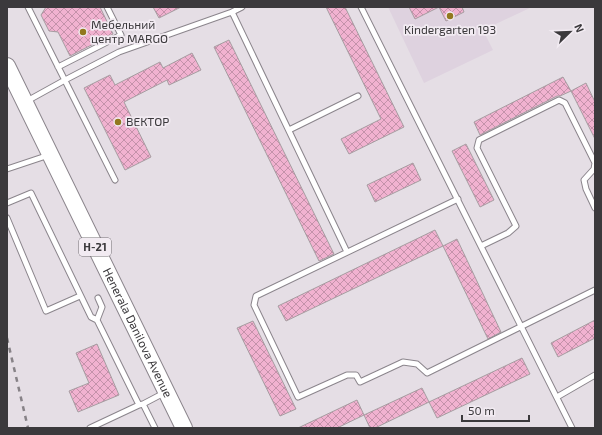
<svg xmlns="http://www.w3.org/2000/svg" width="602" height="435" viewBox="0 0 602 435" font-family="'Exo 2',sans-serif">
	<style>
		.built { fill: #ded2df }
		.building { fill: url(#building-cross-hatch); stroke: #a69da1 }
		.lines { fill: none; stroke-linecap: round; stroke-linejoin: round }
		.lane-casing { stroke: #8b858c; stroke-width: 7 }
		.primary-casing { stroke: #8b858c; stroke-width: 18 }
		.lane { stroke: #fff; stroke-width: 5 }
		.primary { stroke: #fff; stroke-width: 16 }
		.rail { stroke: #878287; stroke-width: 2.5; stroke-dasharray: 5 5; stroke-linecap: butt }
		.poi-dot { fill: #92781e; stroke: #f2ebf2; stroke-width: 1.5 }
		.labels { text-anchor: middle; stroke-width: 3.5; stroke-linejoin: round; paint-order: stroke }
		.shield { fill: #f2ebf2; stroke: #726e73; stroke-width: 1 }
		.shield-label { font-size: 11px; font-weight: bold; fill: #3b393c }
		.poi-label { font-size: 12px; fill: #3b393c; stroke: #f2ebf2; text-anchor: start }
		.street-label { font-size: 12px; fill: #3b393c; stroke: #f2ebf2 }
	</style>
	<defs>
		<pattern id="building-cross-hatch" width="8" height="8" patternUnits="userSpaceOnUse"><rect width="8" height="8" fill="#f1b2d0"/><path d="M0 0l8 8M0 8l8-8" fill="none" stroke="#c492aa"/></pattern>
	</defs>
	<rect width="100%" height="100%" fill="#e5dee5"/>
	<!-- built -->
	<path class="built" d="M388,7h144l-49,23 10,20 -69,33z"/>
	<!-- building -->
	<path class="building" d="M46,7h54l13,27 -43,22 -12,-24 -9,-1 -8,-16z
		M153,7h28l-22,11z
		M326,7h19l59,120 -55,27 -8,-15 40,-20z
		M409,7h30l-24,12z
		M439,7h23l2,5 -18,9z
		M229,40l105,214 -15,7 -105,-214z
		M192,53l9,17 -32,15 -2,-5 -43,22 27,55 -26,13 -41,-82 26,-13 5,10 45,-23 3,6z
		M563,77l8,14 -11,5h-3l-77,39 -6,-13z
		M586,83l9,19v37l-24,-48z
		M466,144l28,56 -14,7 -28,-56z
		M413,163l8,17 -46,22 -8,-17z
		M435,230l8,16 -157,75 -8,-15z
		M457,239l44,93 -13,7 -45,-93z
		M595,320v18l-37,19 -7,-14z
		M253,321l43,88 -16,7 -43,-88z
		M97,344l22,51 -41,17 -9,-21 20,-8 -13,-30z
		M522,358l8,16 -93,44 -8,-16z
		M422,388l7,14 -54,26h-5l-6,-13z
		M357,400l7,15 -27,13h-39z"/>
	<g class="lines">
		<!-- lane casing -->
		<g class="lane-casing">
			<path id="lane" d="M28,7l87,173
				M361,7l211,421
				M232,12l115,240
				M58,67l63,-32 -14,-28
				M27,101l38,-21 54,-28 113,-40 10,-5
				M289,130l69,-34
				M7,169l42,-14
				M458,199l-202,97 -2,9 44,92 49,-22h9l4,7 43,-20 14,2 10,9 168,-83
				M7,203l24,-10 60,124 6,3 42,85 4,-1
				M7,218l39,93 34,-15
				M481,246l27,-13 8,-7 -39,-78 2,-8 80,-40 6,3 30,60 -1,6 -10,11 2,9 9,19
				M97,320l5,-13 -4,-9
				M557,397l38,-22
				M90,428l49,-23
				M155,428l-12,-24 21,-11"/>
		</g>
		<!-- primary casing -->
		<g class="primary-casing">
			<g id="primary">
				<path id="s1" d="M7,66l177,362"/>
			</g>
		</g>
		<!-- lane -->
		<use href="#lane" class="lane"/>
		<!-- primary -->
		<use href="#primary" class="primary"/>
		<!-- rail -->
		<path class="rail" d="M7,338l21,90"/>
	</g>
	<!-- markers -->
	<g class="poi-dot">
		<circle cx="450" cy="16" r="4"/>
		<circle cx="83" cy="32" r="4"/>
		<circle cx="118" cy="122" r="4"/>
	</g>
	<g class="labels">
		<!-- shield labels -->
		<rect class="shield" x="79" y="238" width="32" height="18" rx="3"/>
		<g class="shield-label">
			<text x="95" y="251">Н-21</text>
		</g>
		<!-- poi labels -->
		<g class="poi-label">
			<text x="91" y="29">Мебельний<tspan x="91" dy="14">центр MARGO</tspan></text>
			<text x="450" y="34" text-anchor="middle">Kindergarten 193</text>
			<text x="126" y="126">ВЕКТОР</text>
		</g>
		<!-- street labels -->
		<g class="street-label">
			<text dy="4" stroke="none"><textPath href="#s1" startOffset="297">Henerala Danilova Avenue</textPath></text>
		</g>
	</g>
	<!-- border -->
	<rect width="602" height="435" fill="none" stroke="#3b393c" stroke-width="16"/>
	<!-- north arrow -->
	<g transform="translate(570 32) rotate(67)" stroke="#f2ebf2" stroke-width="3" paint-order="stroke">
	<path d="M0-3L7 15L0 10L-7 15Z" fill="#3b393c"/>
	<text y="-6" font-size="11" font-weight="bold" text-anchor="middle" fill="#3b393c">N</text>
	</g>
	<!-- scale -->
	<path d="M462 415v6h67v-6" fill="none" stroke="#3b393c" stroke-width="2"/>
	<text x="468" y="415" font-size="12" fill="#3b393c" stroke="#f2ebf2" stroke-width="3" paint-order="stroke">50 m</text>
</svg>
